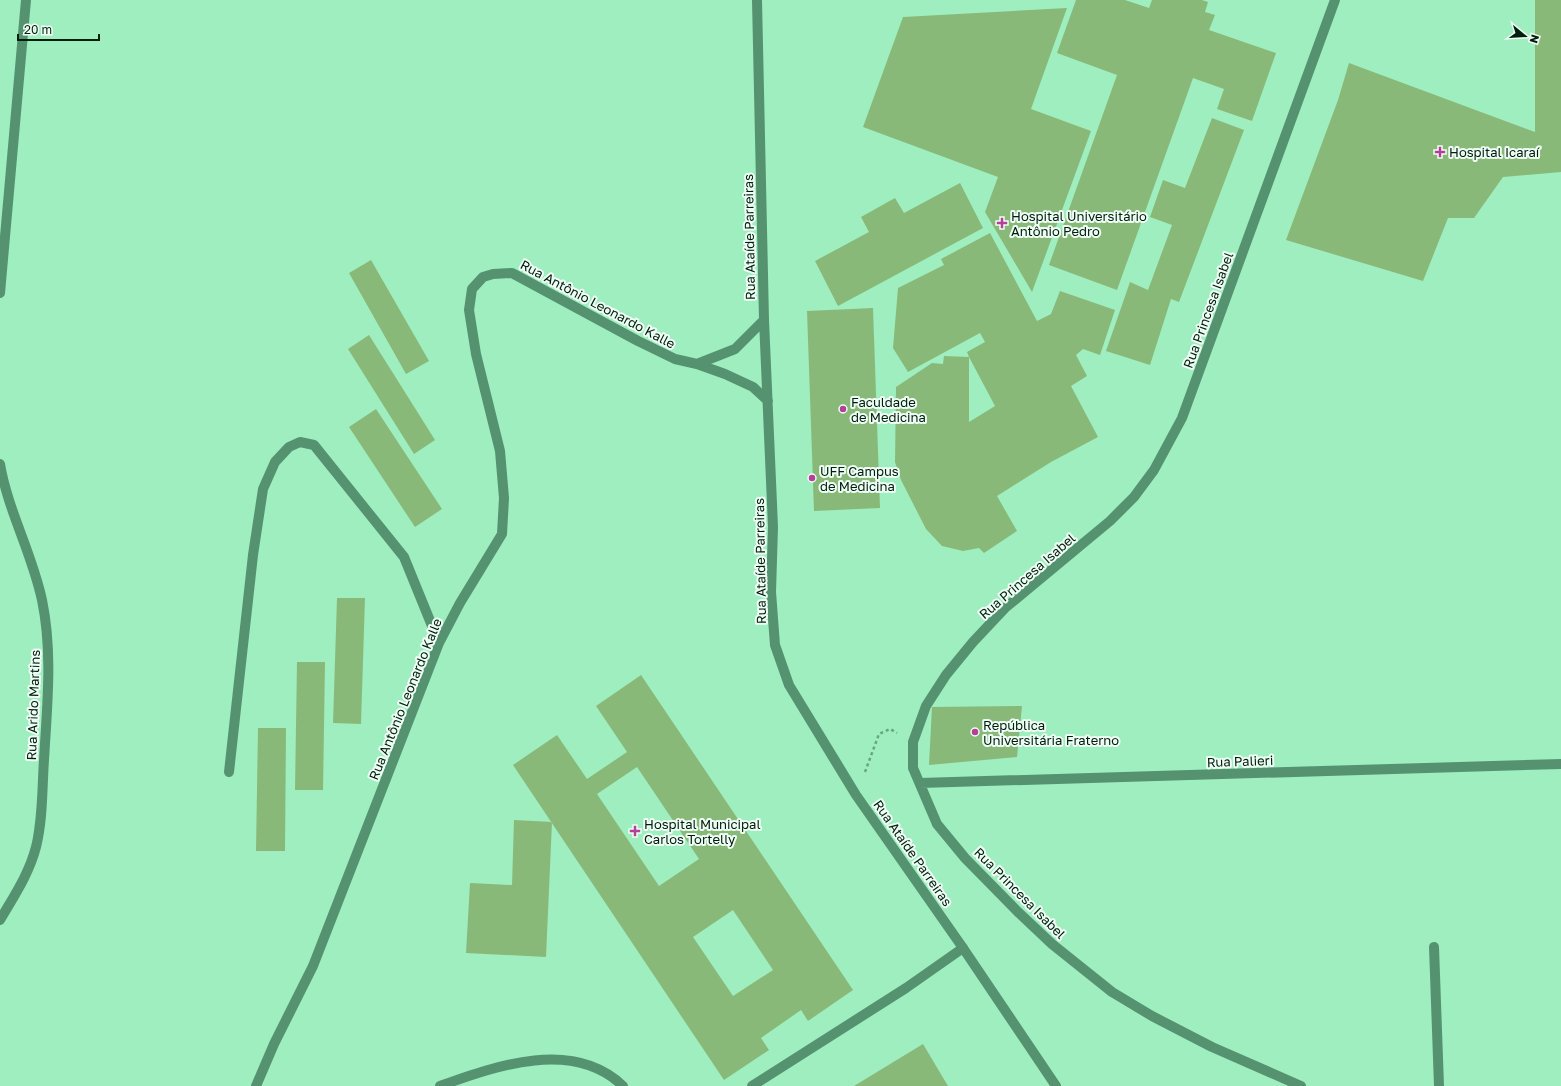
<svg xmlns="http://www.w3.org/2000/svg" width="1561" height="1086" viewBox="0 0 1561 1086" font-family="'Golos Text',sans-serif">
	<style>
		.building { fill: #89b979; fill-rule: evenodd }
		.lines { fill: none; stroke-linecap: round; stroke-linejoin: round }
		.path { stroke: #68a682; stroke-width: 2.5; stroke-dasharray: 3 3; stroke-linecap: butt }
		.service { stroke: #559270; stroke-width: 10 }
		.minor { stroke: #559270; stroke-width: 10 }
		.poi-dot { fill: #b44099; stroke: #effef4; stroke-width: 1.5 }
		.labels { text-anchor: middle; stroke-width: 4; stroke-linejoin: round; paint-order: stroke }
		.poi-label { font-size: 13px; fill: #001d0d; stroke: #effef4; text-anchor: start }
		.street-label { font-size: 13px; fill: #001d0d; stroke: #effef4 }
	</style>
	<rect width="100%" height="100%" fill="#9eeebf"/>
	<!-- building -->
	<path class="building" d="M1076,0h49l24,8 3,-8h50l6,2 -3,10 10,3 -6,15 67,23 -24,68 -35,-12 7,-20 -31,-11 -76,212 -68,-25 68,-190 -60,-22z
		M1535,0h26v172l-58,5 -29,41h-26l-25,63 -137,-41 52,-140 11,-37 186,69z
		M1067,8l-36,101 60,22 -59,161 -47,-80 13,-35 -135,-50 40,-110z
		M1212,118l32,12 -65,172 -8,-3 -21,66 -44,-14 24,-69 18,8 24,-65 -22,-8 13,-37 22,8z
		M960,183l23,45 -145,78 -23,-45 54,-29 -8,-15 34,-19 9,15z
		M990,233l47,88 14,-7 9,-23 55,19 -15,45 -17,-6 -7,6 11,21 -16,10 27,51 -47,25 -54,34 20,35 -33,22 -5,-5 -16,3 -21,-5 -16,-17 -25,-49 -6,-18 1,-75 36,-24 11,1 1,-8 25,1 -2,-5 18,-10 -5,-9 -72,39 -15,-24 5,-60 46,-23 -3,-6zM969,357l26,49 -26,16z
		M371,260l58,101 -23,13 -57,-101z
		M873,308l7,200 -66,3 -7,-200z
		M369,335l66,105 -21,14 -66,-105z
		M376,409l66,100 -27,18 -66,-100z
		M337,598h28l-4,126 -28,-1z
		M297,662h28l-2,128h-28z
		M641,675l212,315 -45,31 -7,-11 -40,28 8,12 -45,30 -211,-315 44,-30 30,44 40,-27 -31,-46zM637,767l62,92 -40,27 -62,-92zM733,910l40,60 -40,26 -40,-59z
		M1022,706l-5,51 -88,8 3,-58z
		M258,728h28l-1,123h-29z
		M514,820l38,2 -6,135 -80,-4 4,-70 42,2z
		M923,1044l25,42h-94z"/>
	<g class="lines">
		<!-- path -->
		<path class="path" d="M865,772l14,-38 11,-5 7,4"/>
		<!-- service -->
		<path class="service" d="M752,1086l154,-98 57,-40"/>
		<!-- minor -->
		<path class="minor" d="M757,0l7,320 9,207 -2,65 4,53 14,40 67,110 107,153 93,138
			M0,293l26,-293
			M697,364l38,-15 29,-29
			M0,464c8,47 32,89 42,136 11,53 5,106 2,160 -2,28 -1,59 -8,87 -7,27 -22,49 -36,73
			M229,772l24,-217 10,-66 12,-27 14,-15 11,-5 14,3 90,112 35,86
			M920,783l641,-19
			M1434,947l5,139
			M256,1086l18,-42 39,-78 126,-323 21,-40 42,-69 2,-36 -4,-47 -24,-97 -7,-44 3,-21 11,-12 10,-3 19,-1 126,68 37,18 22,5 28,10 28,13 15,14
			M440,1086c56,-20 133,-48 183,0
			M1301,1086l-89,-39 -60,-31 -40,-24 -60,-48 -34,-32 -53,-54 -28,-34 -24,-56v-26l13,-36 20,-31 27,-33 32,-34 105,-87 24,-24 20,-27 28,-52 153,-418"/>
	</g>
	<!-- markers -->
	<g class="poi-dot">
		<path d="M1438 146h4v4h4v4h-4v4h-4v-4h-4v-4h4z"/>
		<path d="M1000 217h4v4h4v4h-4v4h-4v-4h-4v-4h4z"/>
		<circle cx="843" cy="409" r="4"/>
		<circle cx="812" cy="478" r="4"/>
		<circle cx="975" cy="732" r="4"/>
		<path d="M633 825h4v4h4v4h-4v4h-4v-4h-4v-4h4z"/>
	</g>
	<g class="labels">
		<!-- poi labels -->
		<g class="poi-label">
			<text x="1449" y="157">Hospital Icaraí</text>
			<text x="1011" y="221">Hospital Universitário<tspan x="1011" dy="15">Antônio Pedro</tspan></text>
			<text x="851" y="407">Faculdade<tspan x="851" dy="15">de Medicina</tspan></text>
			<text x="820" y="476">UFF Campus<tspan x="820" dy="15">de Medicina</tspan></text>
			<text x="983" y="730">República<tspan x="983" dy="15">Universitária Fraterno</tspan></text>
			<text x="644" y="829">Hospital Municipal<tspan x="644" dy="15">Carlos Tortelly</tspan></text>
		</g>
		<!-- street labels -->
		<g class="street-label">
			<text transform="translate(749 237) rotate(-91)" y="5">Rua Ataíde Parreiras</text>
			<text transform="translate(598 304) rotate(28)" y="5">Rua Antônio Leonardo Kalle</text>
			<text transform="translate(1208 310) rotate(-70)" y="5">Rua Princesa Isabel</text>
			<text transform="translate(760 561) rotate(-91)" y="5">Rua Ataíde Parreiras</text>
			<text transform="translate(1027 576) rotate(-41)" y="5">Rua Princesa Isabel</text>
			<text transform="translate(405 699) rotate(-68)" y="5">Rua Antônio Leonardo Kalle</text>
			<text transform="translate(33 705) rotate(-88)" y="5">Rua Arido Martins</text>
			<text transform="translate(1240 761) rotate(-2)" y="5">Rua Palieri</text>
			<text transform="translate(913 853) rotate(55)" y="5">Rua Ataíde Parreiras</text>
			<text transform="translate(1020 893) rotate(45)" y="5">Rua Princesa Isabel</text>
		</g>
	</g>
	<!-- north arrow -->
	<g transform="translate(1525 36) rotate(108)" stroke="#effef4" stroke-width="3" paint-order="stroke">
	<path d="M0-3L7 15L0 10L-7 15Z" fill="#001d0d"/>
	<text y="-6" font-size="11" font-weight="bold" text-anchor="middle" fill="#001d0d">N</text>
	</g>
	<!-- scale -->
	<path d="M18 34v6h81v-6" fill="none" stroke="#001d0d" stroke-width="2"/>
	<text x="24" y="34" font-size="12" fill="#001d0d" stroke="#effef4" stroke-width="3" paint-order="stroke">20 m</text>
</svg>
